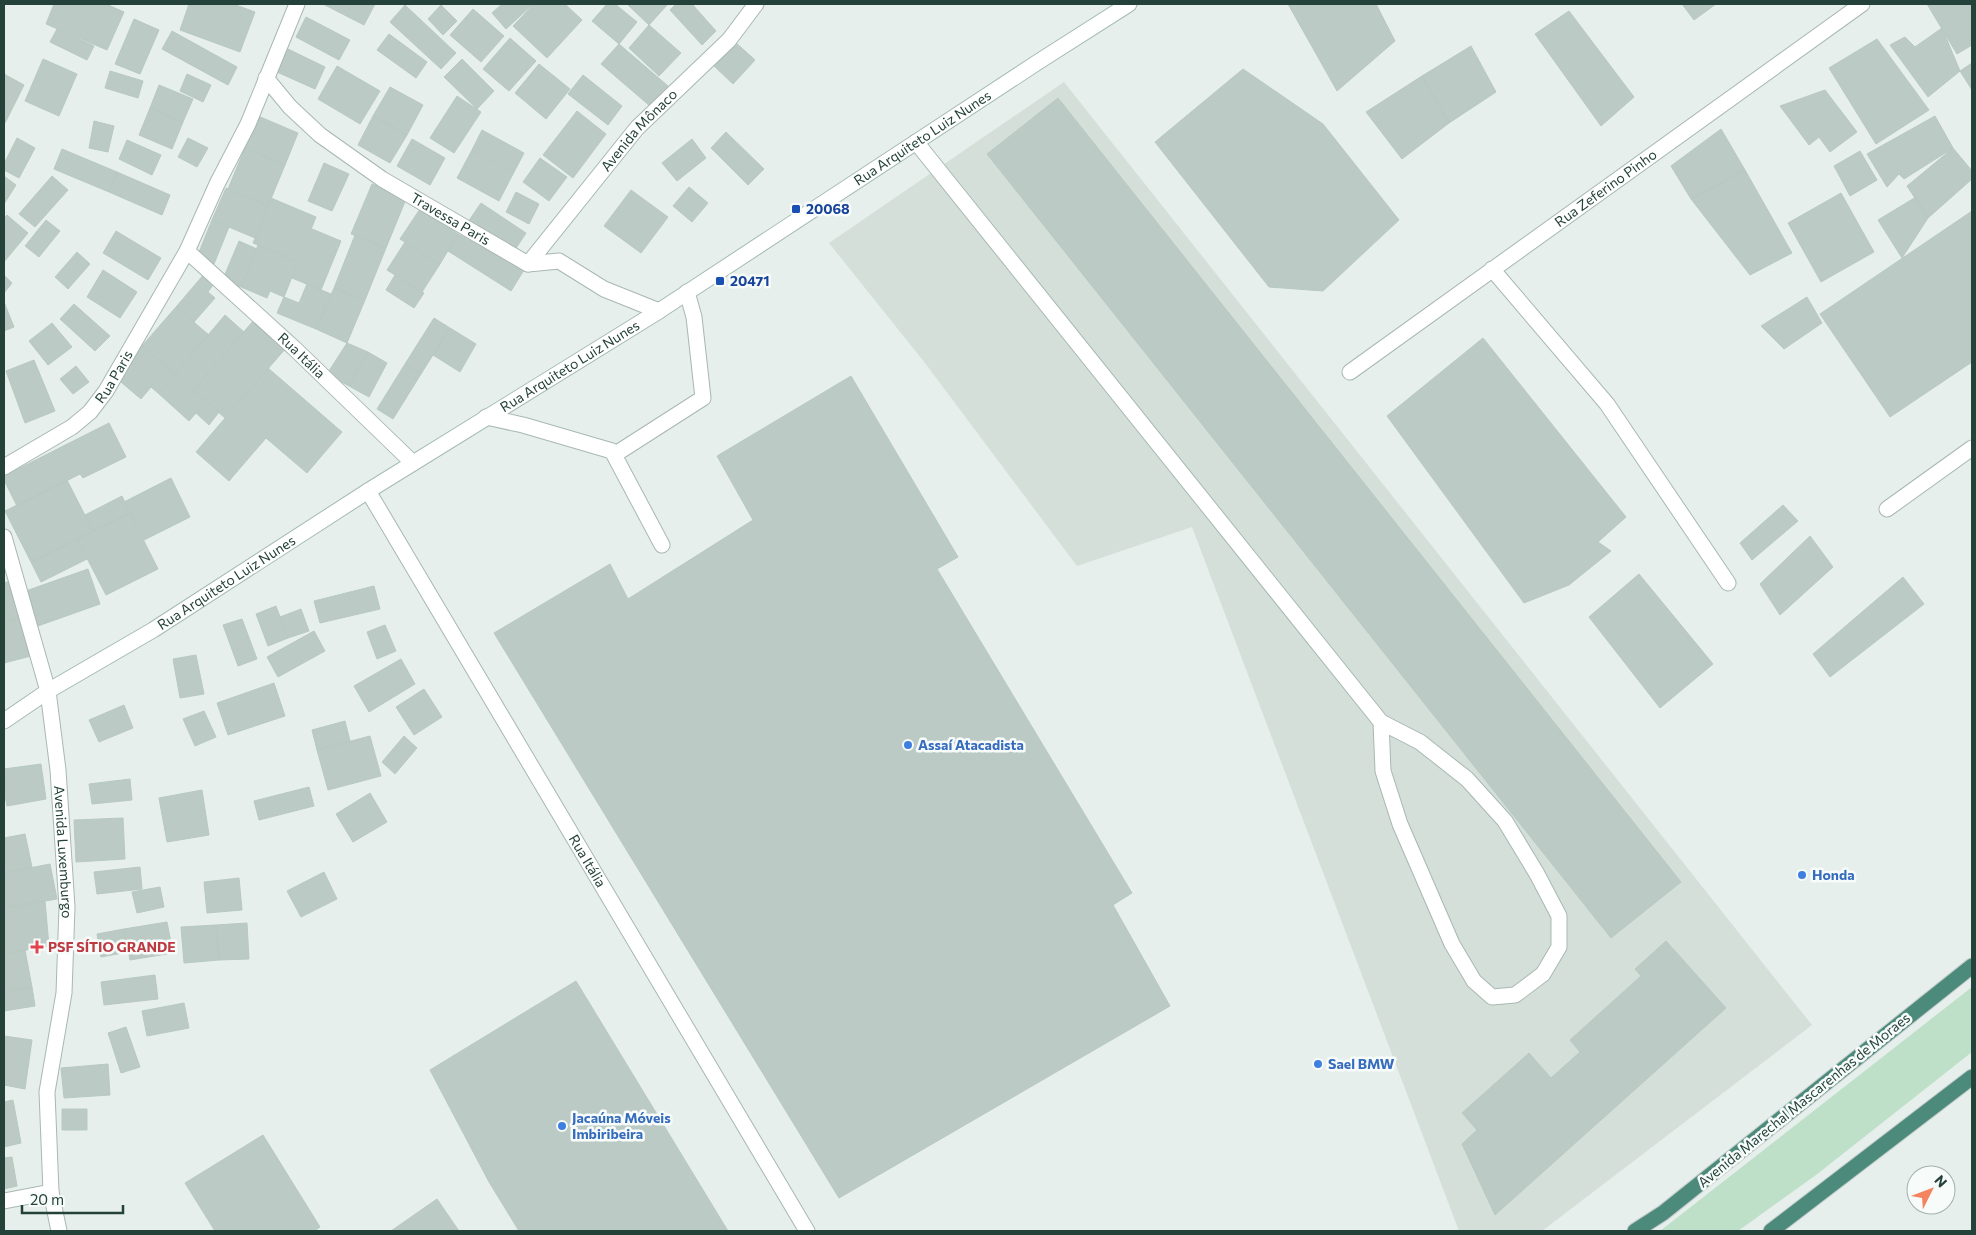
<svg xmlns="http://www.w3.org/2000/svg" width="1976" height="1235" viewBox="0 0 1976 1235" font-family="Commissioner,sans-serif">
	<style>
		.built { fill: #d4dfda }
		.green { fill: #bfe0c8 }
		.building { fill: #bbcac4; stroke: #b8c9c2 }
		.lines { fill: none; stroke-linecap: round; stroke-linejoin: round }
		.service-casing { stroke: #a8b8b2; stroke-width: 17 }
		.minor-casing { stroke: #a8b8b2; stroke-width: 17 }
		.secondary-casing { stroke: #a4bbb3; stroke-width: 17 }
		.trunk-casing { stroke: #c2cac8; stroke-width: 17 }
		.service { stroke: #fff; stroke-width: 15 }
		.minor { stroke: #fff; stroke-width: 15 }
		.secondary { stroke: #fff; stroke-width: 15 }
		.trunk { stroke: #4c8a7c; stroke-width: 15 }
		.transit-dot { fill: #1a4fb4; stroke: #f7fbf9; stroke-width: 2 }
		.shop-dot { fill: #3f7fe0; stroke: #f7fbf9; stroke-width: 2 }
		.health-dot { fill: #e0444e; stroke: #f7fbf9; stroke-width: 2 }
		.labels { text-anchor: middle; stroke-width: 5; stroke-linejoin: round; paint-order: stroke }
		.street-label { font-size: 14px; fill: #24423a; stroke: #f7fbf9 }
		.transit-label { font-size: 14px; font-weight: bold; fill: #164399; stroke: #f7fbf9; text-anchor: start }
		.shop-label { font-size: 14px; font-weight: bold; fill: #366cbe; stroke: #f7fbf9; text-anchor: start }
		.health-label { font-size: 14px; font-weight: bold; fill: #be3a42; stroke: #f7fbf9; text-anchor: start }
	</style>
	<rect width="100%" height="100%" fill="#e6efeb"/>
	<!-- built -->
	<path class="built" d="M1064,82l748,943 -270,206h-83l-267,-704 -115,39 -152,-203 -96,-120z"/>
	<!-- green -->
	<path class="green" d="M1972,987v65l-156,123 -78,56h-78z"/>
	<!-- building -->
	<path class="building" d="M54,4h52l18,8 -17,38 -61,-26z
		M189,4h44l22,8 -15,40 -60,-22z
		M323,4h52l-11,21z
		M502,4h31l-27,25 -14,-16z
		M534,4h31l17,16 -35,38 -34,-32z
		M607,4h8l22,18 -18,22 -27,-23z
		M627,4h41l-19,21z
		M676,4h16l24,27 -14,14 -32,-35z
		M1288,4h88l19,37 -58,50z
		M1682,4h34l-22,16z
		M1927,4h45v41l-15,9z
		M405,5l51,48 -15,16 -51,-47z
		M441,5l16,16 -14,14 -15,-16z
		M473,9l31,27 -23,26 -31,-27z
		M1569,11l65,86 -33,29 -66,-92z
		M306,17l44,23 -11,20 -43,-23z
		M134,19l25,11 -19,44 -25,-10z
		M649,25l32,28 -22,23 -30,-28z
		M1942,28l18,43 -32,26 -38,-52 15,-8 10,10z
		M57,29l37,17 -7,14 -37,-18z
		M172,31l65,36 -9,18 -66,-36z
		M389,34l38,28 -11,16 -39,-28z
		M510,38l26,23 -27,30 -26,-22z
		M1877,39l52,71 -53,34 -47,-76z
		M735,42l20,18 -22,24 -20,-19z
		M619,44l49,42 -18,20 -49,-42z
		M1471,46l25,46 -47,31 -27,-47z
		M288,49l37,18 -10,22 -38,-17z
		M43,59l34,15 -18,42 -34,-15z
		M462,59l32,32 -17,18 -33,-32z
		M1972,63v27l-12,-19z
		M539,64l31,25 -24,30 -31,-26z
		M337,66l43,25 -20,33 -42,-25z
		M1243,69l80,55 76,96 -76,71 -54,-4 -114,-145z
		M110,71l33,10 -5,17 -33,-10z
		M4,74l20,11 -19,38 -1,-1z
		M187,74l24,11 -8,17 -23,-11z
		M583,75l39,31 -14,19 -40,-31z
		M1422,76l27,47 -47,36 -36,-47z
		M159,85l34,14 -10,23 -33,-14z
		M390,87l33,18 -16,30 -34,-19z
		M1825,90l32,42 -27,20 -11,-15 -10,8 -29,-39z
		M457,96l24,16 -27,41 -24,-15z
		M1058,98l623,784 -70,56 -624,-784z
		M150,108l33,14 -11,27 -33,-14z
		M577,111l29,23 -33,44 -30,-23z
		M258,116l40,17 -13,32 -40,-17z
		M373,116l34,19 -17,28 -32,-18z
		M1935,116l18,32 -49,31 -5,-5 -12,13 -20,-33z
		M94,121l20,5 -6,26 -19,-4z
		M1721,129l24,41 -54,29 -20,-33z
		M482,130l42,23 -10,19 -42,-22z
		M726,132l38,37 -16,16 -37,-37z
		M17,138l18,10 -16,30 -15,-8v-6z
		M188,138l20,10 -11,19 -19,-10z
		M412,139l33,19 -15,27 -33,-19z
		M692,139l14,19 -29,23 -15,-18z
		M127,140l34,15 -9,20 -33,-16z
		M245,148l40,17 -17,41 -40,-17z
		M1953,148l19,23v8l-44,39 -21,-32z
		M62,149l55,23 -8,20 -55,-23z
		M472,150l42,22 -15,29 -42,-23z
		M1860,151l17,29 -27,16 -16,-30z
		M540,158l27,19 -18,24 -26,-19z
		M324,163l25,11 -17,37 -24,-10z
		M1745,170l47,83 -42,22 -59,-76z
		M117,172l53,23 -8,20 -53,-23z
		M4,176l12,9 -12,19z
		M52,176l16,14 -33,37 -16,-13z
		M372,184l34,15 -20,49 -35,-14z
		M689,187l19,16 -16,19 -19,-16z
		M226,188l42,18 -13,32 -43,-18z
		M631,190l37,27 -27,36 -37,-27z
		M516,192l23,12 -10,20 -23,-12z
		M1841,193l33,59 -53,30 -33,-59z
		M1916,197l12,21 -26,40 -24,-38z
		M271,198l45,19 -18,45 -45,-19z
		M481,203l45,30 -13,20 -45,-31z
		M420,209l38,25 -18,30 -40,-25z
		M1972,211v151l-82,55 -70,-103z
		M7,215l21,18 -24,29v-43z
		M46,220l14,11 -21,26 -14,-11z
		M212,220l17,7 -15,37 -17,-7z
		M312,229l29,12 -20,49 -29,-12z
		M116,231l45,27 -13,22 -45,-27z
		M458,234l66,36 -13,21 -63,-40z
		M355,235l31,13 -21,52 -31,-12z
		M239,241l18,8 -16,38 -18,-8z
		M405,242l35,22 -18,28 -35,-22z
		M258,245l40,17 -14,35 -14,-6 -3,7 -26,-11z
		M77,252l13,12 -22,25 -13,-12z
		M103,270l34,22 -17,26 -33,-21z
		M205,273l10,9 -7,10 7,6 -21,24 -18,-15z
		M4,275l8,8 -8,10z
		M395,275l29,18 -10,15 -28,-18z
		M307,284l24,10 -15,35 -39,-16 7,-16 15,6z
		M334,288l31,12 -18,43 -31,-14z
		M1807,297l15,26 -38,26 -23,-23z
		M4,302l10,25 -10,4z
		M74,304l36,32 -15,15 -35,-32z
		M176,307l33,28 -34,39 -33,-28z
		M225,315l19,17 -51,58 -18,-16z
		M434,318l16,10 -29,46 -16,-10z
		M254,320l33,27 -62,71 -32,-28z
		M52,323l20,24 -24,18 -19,-24z
		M450,328l26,16 -16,28 -27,-17z
		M1483,338l143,179 -28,25 13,9 -42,34 -45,18 -137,-187z
		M347,343l21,9 -19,34 -22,-12z
		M142,346l33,28 -17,19 -7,-6 -10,12 -26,-22z
		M368,352l19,11 -18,34 -20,-11z
		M34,360l21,51 -30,12 -19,-52z
		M405,364l16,10 -28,45 -16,-10z
		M76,366l13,16 -16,12 -13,-15z
		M268,368l74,64 -35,41 -41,-35 -37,43 -33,-29z
		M175,374l44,38 -10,13 -13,-12 -7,8 -31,-28z
		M851,376l107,181 -21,12 195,324 -19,12 57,101 -331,192 -345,-565 116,-69 18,35 125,-79 -36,-64z
		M109,423l17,34 -43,21 -3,-4 -63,32 -13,-26v-4z
		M171,478l19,39 -46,23 -20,-38z
		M67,480l26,51 -62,31 -26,-51z
		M122,496l8,17 -37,18 -8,-16z
		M1783,505l15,16 -46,39 -12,-17z
		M130,513l28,56 -52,26 -29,-56z
		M1810,536l23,31 -53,48 -20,-31z
		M77,539l10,20 -46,23 -10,-20z
		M88,569l12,35 -65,23 -12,-35z
		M1639,574l74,90 -53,44 -71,-91z
		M1903,577l21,27 -94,73 -17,-23z
		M14,580l6,38 -16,4v-39z
		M374,586l6,23 -60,14 -6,-22z
		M276,606l12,32 -20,8 -12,-32z
		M301,609l8,22 -21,7 -8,-21z
		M20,618l11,38 -27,7v-41z
		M242,619l15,40 -19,7 -15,-41z
		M385,625l11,26 -19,8 -10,-27z
		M314,631l11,20 -47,26 -11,-20z
		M196,655l8,39 -24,4 -7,-39z
		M401,659l14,25 -46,28 -15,-26z
		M274,683l11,33 -57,19 -11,-32z
		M424,689l18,28 -28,18 -18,-28z
		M124,705l9,23 -34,14 -10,-22z
		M204,711l12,26 -21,9 -12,-27z
		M345,721l5,20 -33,9 -5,-20z
		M370,736l11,40 -53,14 -11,-40z
		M404,736l13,12 -22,26 -13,-12z
		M41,764l5,35 -39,7 -3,-16v-21z
		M130,779l2,21 -40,4 -3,-20z
		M309,787l5,19 -55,14 -5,-19z
		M202,790l7,45 -42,7 -8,-44z
		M370,793l17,29 -34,20 -17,-28z
		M123,818l2,41 -49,3 -2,-42z
		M25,834l7,33 -28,6v-35z
		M50,864l7,35 -53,9v-35z
		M140,867l2,22 -45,5 -3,-22z
		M324,872l13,27 -36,18 -14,-26z
		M239,878l3,32 -35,3 -3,-31z
		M160,887l4,20 -27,6 -5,-21z
		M45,901l4,45 -45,8v-46z
		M167,922l6,31 -43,7 -6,-31z
		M247,923l2,36 -30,1 -3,-35z
		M216,925l3,35 -35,3 -3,-36z
		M124,929l4,23 -27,5 -4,-23z
		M1666,941l60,67 -231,207 -33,-71 15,-14 -15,-17 67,-60 22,25 29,-26 -10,-12 71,-64 -6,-7z
		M25,950l7,37 -28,5v-38z
		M155,975l3,24 -54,6 -3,-23z
		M576,981l152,250h-209l-30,-49 -59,-112z
		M32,987l3,19 -31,5v-19z
		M184,1003l5,25 -42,8 -5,-25z
		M126,1027l14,40 -19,6 -13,-40z
		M4,1036l28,4 -7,49 -21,-4z
		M108,1064l2,31 -46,3 -3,-30z
		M13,1100l8,43 -17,4v-45z
		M62,1109h25v21h-25z
		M263,1135l57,92 -6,4h-99l-30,-48z
		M12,1157l5,29 -13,3v-31z
		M437,1199l22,32h-68z"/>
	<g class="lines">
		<!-- service casing -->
		<g class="service-casing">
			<path id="service" d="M916,142l465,580 39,20 47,37 38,42 32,53 22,42v31l-16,27 -28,21 -23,2 -18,-16 -22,-37 -52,-120 -17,-53 -2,-49
				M1492,269l115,135 121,179
				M486,417l37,8 89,26 50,94
				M614,455l89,-57 -9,-81 -7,-25"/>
		</g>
		<!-- minor casing -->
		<g class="minor-casing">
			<g id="minor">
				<path id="s1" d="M266,78l24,29 30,28 62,44 146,85 31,-3 45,28 55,22"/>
				<path id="s2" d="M187,251l107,97 119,115"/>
				<path id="s3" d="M528,264l109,-136 92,-88 27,-36"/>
				<path id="s4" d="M1350,372l512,-368"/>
				<path id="s5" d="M4,467l68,-40 18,-15 16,-21 81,-140 30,-67 31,-60 49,-120"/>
				<path id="s6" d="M368,491l439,740"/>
				<path d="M1887,509l85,-61"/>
				<path id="s7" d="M4,537l44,154 10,79 9,137 -3,86 -17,99 4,100 8,39"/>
				<path d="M4,1201l47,-9"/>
			</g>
		</g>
		<!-- secondary casing -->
		<g class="secondary-casing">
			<g id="secondary">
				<path id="s8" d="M4,721l44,-30 105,-61 215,-139 291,-180 379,-249 91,-58"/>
			</g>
		</g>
		<!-- trunk casing -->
		<g class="trunk-casing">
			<path id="trunk" d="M1635,1231l28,-18 309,-247
				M1771,1231l201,-154"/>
		</g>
		<!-- service -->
		<use href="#service" class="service"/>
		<!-- minor -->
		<use href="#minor" class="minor"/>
		<!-- secondary -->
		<use href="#secondary" class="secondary"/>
		<!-- trunk -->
		<use href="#trunk" class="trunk"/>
	</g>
	<!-- markers -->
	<g class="transit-dot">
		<rect x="791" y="204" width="10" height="10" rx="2.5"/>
		<rect x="715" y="276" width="10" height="10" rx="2.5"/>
	</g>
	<g class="shop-dot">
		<circle cx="908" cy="745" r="5"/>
		<circle cx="1802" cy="875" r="5"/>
		<circle cx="1318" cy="1064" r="5"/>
		<circle cx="562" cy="1126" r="5"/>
	</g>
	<path class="health-dot" d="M34.5 939.5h5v5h5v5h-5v5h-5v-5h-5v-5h5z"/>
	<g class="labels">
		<!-- street labels -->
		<g class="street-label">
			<text dy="5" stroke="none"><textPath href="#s3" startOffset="174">Avenida Mônaco</textPath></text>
			<text dy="5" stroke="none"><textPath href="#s8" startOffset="1088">Rua Arquiteto Luiz Nunes</textPath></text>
			<text dy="5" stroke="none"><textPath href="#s4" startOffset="315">Rua Zeferino Pinho</textPath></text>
			<text dy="5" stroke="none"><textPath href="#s1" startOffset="234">Travessa Paris</textPath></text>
			<text dy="5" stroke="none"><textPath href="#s2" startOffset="155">Rua Itália</textPath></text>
			<text dy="5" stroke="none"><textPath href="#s8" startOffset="668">Rua Arquiteto Luiz Nunes</textPath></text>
			<text dy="5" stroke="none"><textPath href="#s5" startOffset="145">Rua Paris</textPath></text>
			<text dy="5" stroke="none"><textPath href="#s8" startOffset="262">Rua Arquiteto Luiz Nunes</textPath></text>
			<text dy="5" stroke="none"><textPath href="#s7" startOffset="322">Avenida Luxemburgo</textPath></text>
			<text dy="5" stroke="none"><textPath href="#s6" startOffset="430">Rua Itália</textPath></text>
			<text transform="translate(1804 1100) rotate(-39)" y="5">Avenida Marechal Mascarenhas de Moraes</text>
		</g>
		<!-- transit labels -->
		<g class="transit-label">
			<text x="806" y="214">20068</text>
			<text x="730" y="286">20471</text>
		</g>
		<!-- shop labels -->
		<g class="shop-label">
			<text x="918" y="750">Assaí Atacadista</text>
			<text x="1812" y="880">Honda</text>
			<text x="1328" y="1069">Sael BMW</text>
			<text x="572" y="1123">Jacaúna Móveis<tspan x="572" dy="16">Imbiribeira</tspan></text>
		</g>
		<!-- health labels -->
		<g class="health-label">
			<text x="48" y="952">PSF SÍTIO GRANDE</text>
		</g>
	</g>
	<!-- border -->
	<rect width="1976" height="1235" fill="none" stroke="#24423a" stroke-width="10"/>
	<!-- north arrow -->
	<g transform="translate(1931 1190) rotate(48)"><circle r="24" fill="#f7fbf9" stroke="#a3b1ad"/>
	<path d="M0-4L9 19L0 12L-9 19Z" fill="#f4845f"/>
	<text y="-8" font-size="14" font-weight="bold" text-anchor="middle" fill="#24423a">N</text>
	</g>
	<!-- scale -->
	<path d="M22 1205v8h101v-8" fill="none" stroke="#24423a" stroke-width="2.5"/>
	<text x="30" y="1205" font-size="15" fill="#24423a" stroke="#f7fbf9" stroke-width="4" paint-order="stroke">20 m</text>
</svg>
